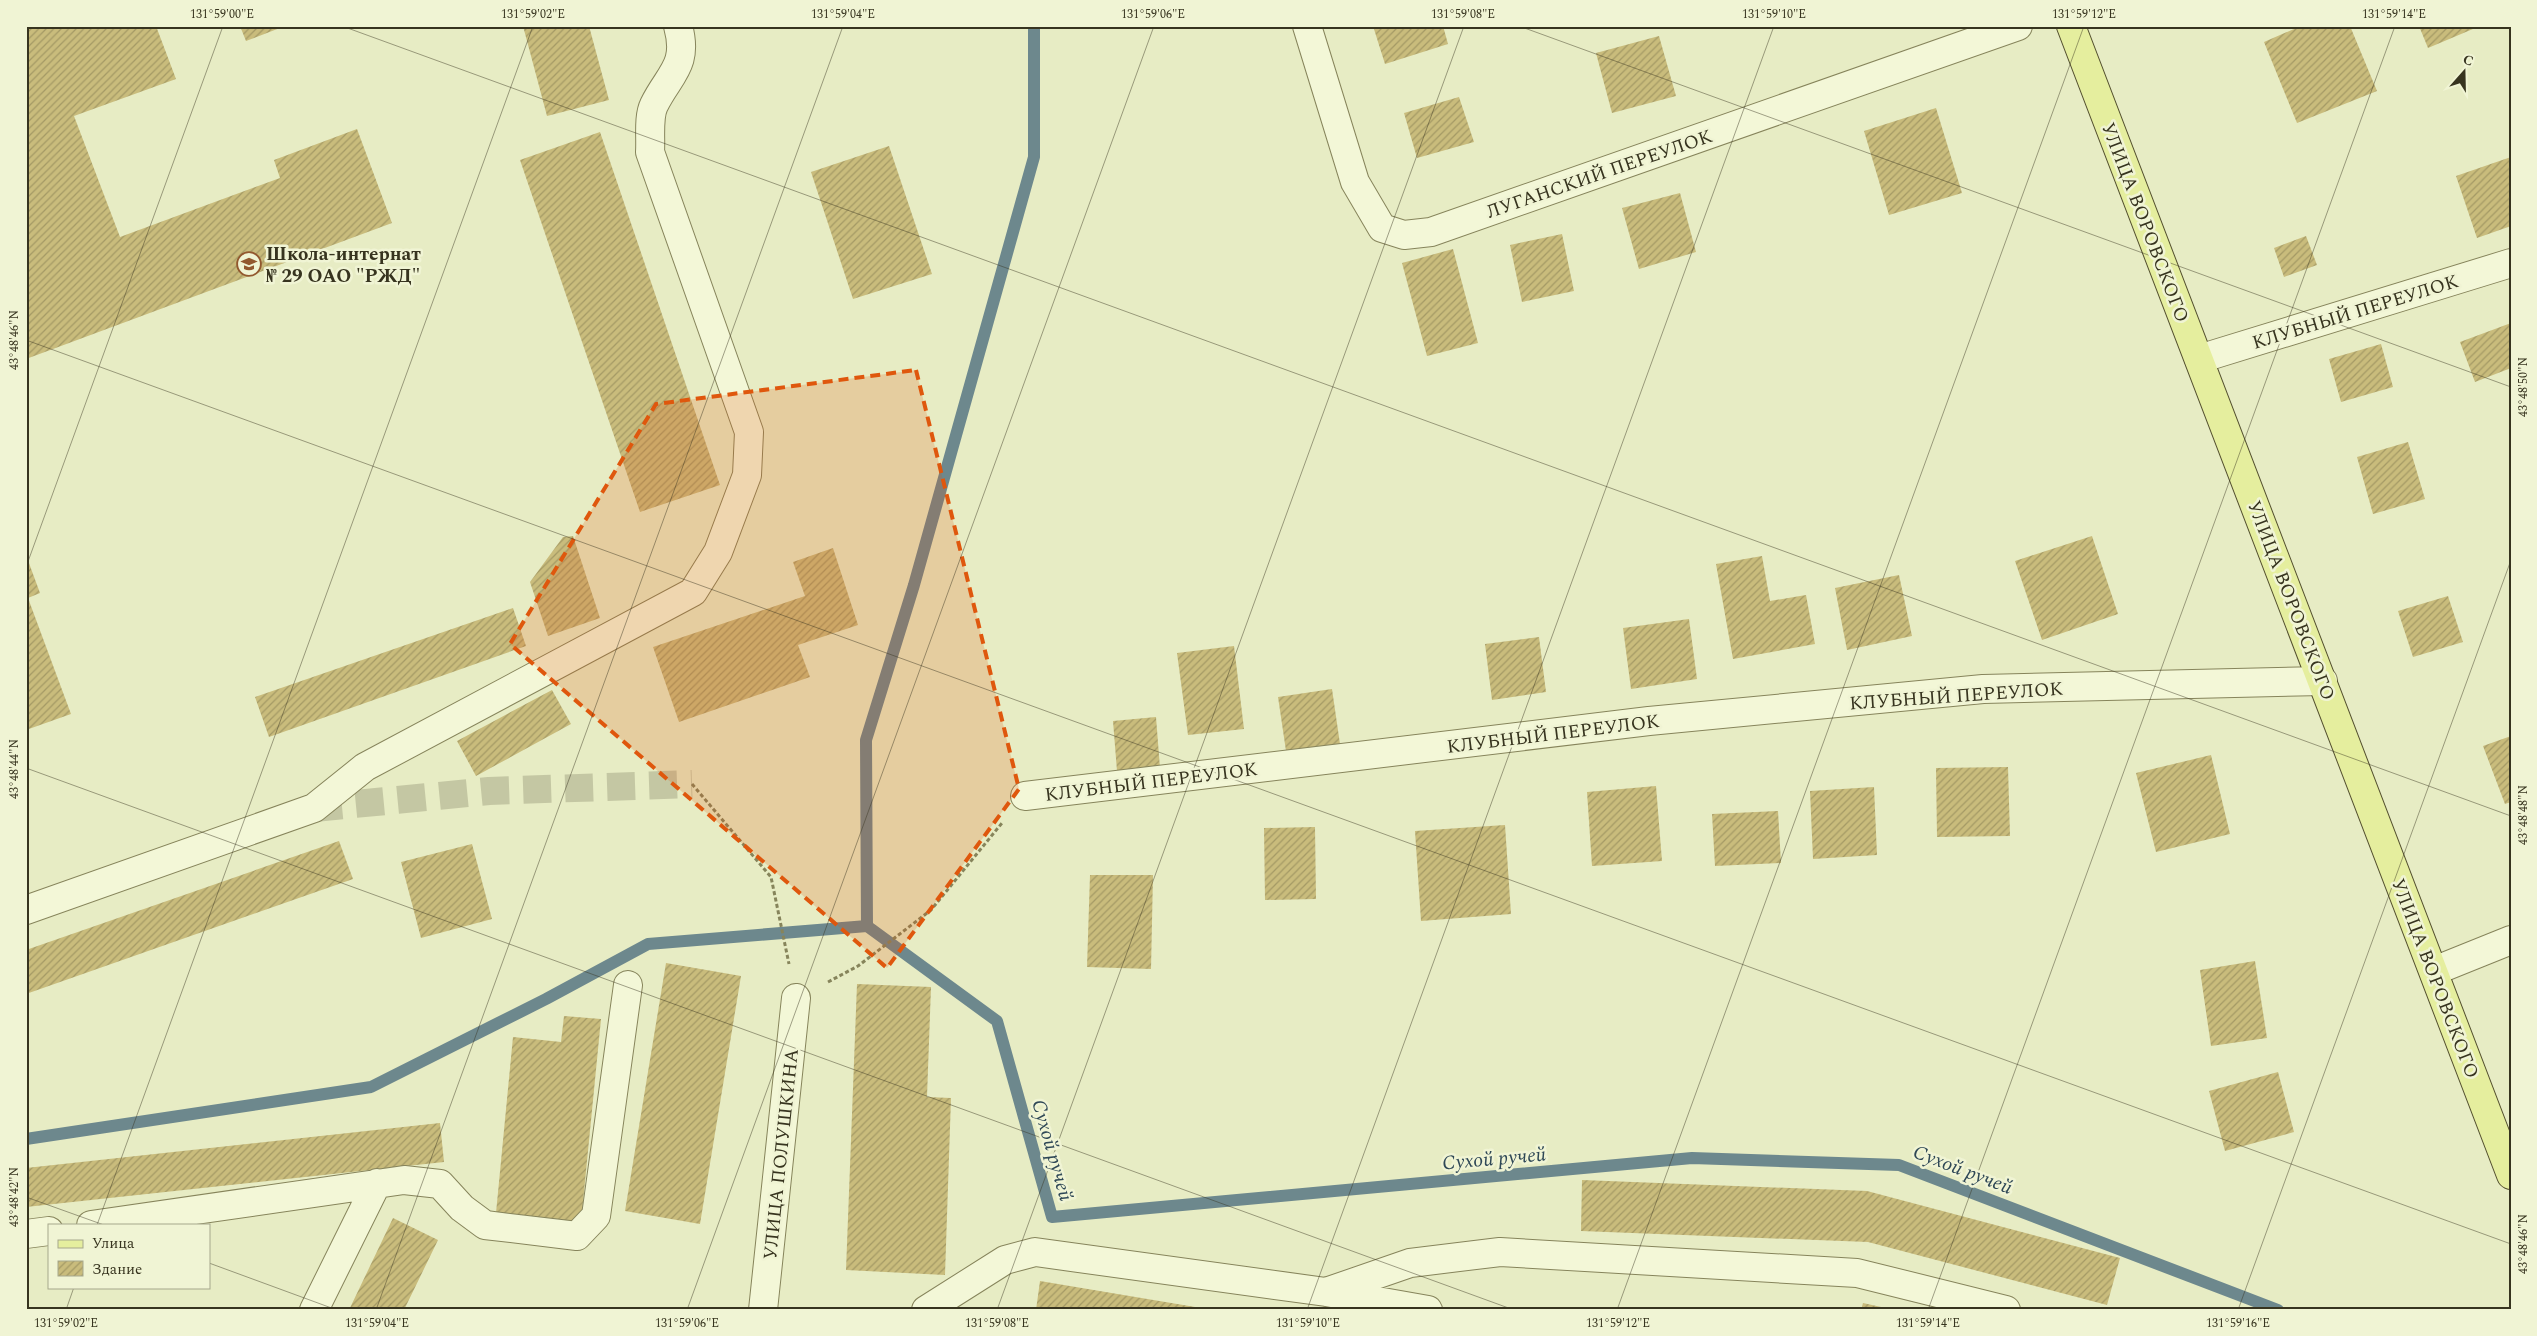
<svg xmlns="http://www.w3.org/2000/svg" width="2537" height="1336" viewBox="0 0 2537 1336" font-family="Spectral,serif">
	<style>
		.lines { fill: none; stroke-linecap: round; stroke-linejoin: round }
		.stream { stroke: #6d888d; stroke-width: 12 }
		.building { fill: url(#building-hatch) }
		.minor-tunnel { stroke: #c4c7a3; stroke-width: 28; stroke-dasharray: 28 14; stroke-linecap: butt }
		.minor-casing { stroke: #86845b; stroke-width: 30 }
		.major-casing { stroke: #54502f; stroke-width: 30 }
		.path { stroke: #86845b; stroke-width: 3; stroke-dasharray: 4 2.5; stroke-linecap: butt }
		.minor { stroke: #f3f7d7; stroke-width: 28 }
		.major { stroke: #e5ee9e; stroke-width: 28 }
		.marked { fill: #df570d; fill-opacity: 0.2; stroke: #df570d; stroke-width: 4; stroke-dasharray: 10 6; stroke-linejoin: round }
		.ticks { fill: none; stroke: #37341f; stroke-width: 1; stroke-opacity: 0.45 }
		.labels { text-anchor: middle; stroke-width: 5; stroke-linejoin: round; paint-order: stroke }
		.street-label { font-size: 19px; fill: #37341f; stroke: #f0f4d4 }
		.poi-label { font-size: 19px; font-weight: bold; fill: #37341f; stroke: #f0f4d4; text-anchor: start }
		.water-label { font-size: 20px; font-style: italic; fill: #2f4856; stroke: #f0f4d4 }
		.neatline { fill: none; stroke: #37341f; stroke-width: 2 }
		.ticks-label { font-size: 12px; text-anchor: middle; fill: #37341f }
	</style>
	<defs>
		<pattern id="building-hatch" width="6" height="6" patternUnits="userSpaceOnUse" patternTransform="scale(1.25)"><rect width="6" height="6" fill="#c9bc7c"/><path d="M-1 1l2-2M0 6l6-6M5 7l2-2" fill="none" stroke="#a49a65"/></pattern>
	</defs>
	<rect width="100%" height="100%" fill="#e7ecc4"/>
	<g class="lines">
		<!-- stream -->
		<path class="stream" d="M867,926l130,95 55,196 640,-59 207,7 379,145
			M26,1139l345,-52 175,-88 102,-55 219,-18 -1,-186 48,-155 120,-428v-131"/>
	</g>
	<!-- building -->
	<path class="building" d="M26,26h130l20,53 -102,37 46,121 160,-59 -6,-18 83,-31 35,94 -366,136z
		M240,26h45l-39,15z
		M523,26h66l20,74 -62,16z
		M1373,26h70l5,18 -63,20z
		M2301,26h49l27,65 -80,32 -33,-81z
		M2419,26h61l-52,22z
		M1659,36l17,60 -64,17 -16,-60z
		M1459,97l15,45 -57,16 -13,-45z
		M1936,108l26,85 -73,22 -25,-84z
		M600,132l120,353 -80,27 -120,-352z
		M889,146l43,128 -79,25 -42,-127z
		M2511,157v69l-34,12 -21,-62z
		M1680,193l16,59 -57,17 -17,-61z
		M1562,234l12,57 -52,11 -12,-57z
		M2306,236l11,29 -33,12 -10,-29z
		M1453,249l25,94 -51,13 -25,-93z
		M2511,323v45l-36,14 -15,-40z
		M2381,344l12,43 -52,15 -12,-43z
		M2408,442l17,57 -52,15 -16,-57z
		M573,536l27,82 -52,18 -18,-54 33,-45z
		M2092,536l26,78 -76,26 -27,-79z
		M833,548l25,77 -60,20 12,32 -131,45 -26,-75 152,-51 -12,-34z
		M26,555l14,38 -12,5 43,116 -45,16z
		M1762,556l8,45 36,-6 9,49 -82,15 -17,-95z
		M1899,575l13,61 -65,14 -12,-62z
		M2448,596l15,46 -50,15 -15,-46z
		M513,608l13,38 -257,91 -14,-40z
		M1689,619l8,60 -66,10 -8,-61z
		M1539,637l7,55 -54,8 -7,-56z
		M1234,646l10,83 -56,6 -11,-82z
		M1332,689l8,55 -54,7 -8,-54z
		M552,690l19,34 -95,52 -19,-35z
		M1156,717l4,51 -43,3 -4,-50z
		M2511,736v66l-6,2 -22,-58z
		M2211,755l19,79 -74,18 -20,-79z
		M2008,767l2,69 -73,1 -1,-69z
		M1656,786l6,75 -70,5 -5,-74z
		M1874,787l3,68 -64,4 -3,-68z
		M1778,811l3,52 -66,3 -3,-52z
		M1505,825l6,89 -90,7 -6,-90z
		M1315,827l1,72 -51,1 -1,-72z
		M339,841l14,38 -327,115v-44z
		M472,844l20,75 -71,19 -20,-76z
		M1090,875h63l-2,94 -64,-2z
		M2255,961l12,77 -56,8 -11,-76z
		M666,963l75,13 -41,248 -75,-13z
		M857,984l74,3 -4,110 24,1 -6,177 -99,-5z
		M564,1016l37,3 -20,203 -85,-9 17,-176 48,5z
		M2278,1072l16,60 -69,19 -16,-60z
		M440,1123l4,39 -418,45v-39z
		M1582,1180l285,11 253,67 -13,47 -239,-63 -287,-11z
		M393,1218l45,22 -34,70h-55z
		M1040,1281l167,28v1h-171z
		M1863,1303l27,6v1h-29z"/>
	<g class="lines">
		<!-- minor-tunnel -->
		<path class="minor-tunnel" d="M314,808l175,-17 203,-7"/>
		<!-- minor casing -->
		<g class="minor-casing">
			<path id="minor" d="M1307,26l48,156 27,46 22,7 27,-3 587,-206
				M2199,359l312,-96
				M1025,796l624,-75 334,-32 340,-8
				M26,910l288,-102 51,-41 328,-175 25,-40 29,-77 2,-43 -99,-280c1,-14 -2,-35 4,-47 15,-31 35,-39 24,-79
				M2434,971l77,-31
				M91,1225l313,-45 36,4 22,24 23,17 92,11 19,-20 32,-231
				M26,1234l23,-3
				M1326,1292l84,-29 90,-11 357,21 149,37
				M314,1310l63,-127
				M763,1310l33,-312
				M926,1310l79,-50 30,-8 291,40 102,18"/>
		</g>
		<!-- major casing -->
		<g class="major-casing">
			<path id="major" d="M2071,26l440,1149"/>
		</g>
		<!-- path -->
		<path class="path" d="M692,784l79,93 18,87
			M828,982l30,-16 73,-56 71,-87"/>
		<!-- minor -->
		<use href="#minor" class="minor"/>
		<!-- major -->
		<use href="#major" class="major"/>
	</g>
	<!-- marked area -->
	<path class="marked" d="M916,370l103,419 -132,179 -377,-324 146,-240z"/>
	<!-- ticks -->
	<path class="ticks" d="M342,26l2169,790M1519,26l992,361M26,340l2485,904M26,567l197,-541M26,768l1488,542M26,1197l78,28M97,1225l436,-1199M209,1263l128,47M66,1310l8,-23M376,1310l467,-1284M687,1310l467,-1284M997,1310l467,-1284M1307,1310l467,-1284M1617,1310l467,-1284M1928,1310l467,-1284M2238,1310l273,-750"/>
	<!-- icons -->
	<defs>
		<g id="school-ring" transform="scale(1.25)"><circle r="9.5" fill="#f0f4d4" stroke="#92582e" stroke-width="1.5"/><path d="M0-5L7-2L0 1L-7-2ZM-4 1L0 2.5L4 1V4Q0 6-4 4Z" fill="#92582e"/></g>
	</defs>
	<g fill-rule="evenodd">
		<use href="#school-ring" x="249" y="264"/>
	</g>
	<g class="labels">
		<!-- street labels -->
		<g class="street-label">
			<text transform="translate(1599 173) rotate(-19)" y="7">ЛУГАНСКИЙ ПЕРЕУЛОК</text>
			<text transform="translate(2146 222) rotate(69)" y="7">УЛИЦА ВОРОВСКОГО</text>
			<text transform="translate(2355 311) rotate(-17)" y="7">КЛУБНЫЙ ПЕРЕУЛОК</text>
			<text transform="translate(2292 600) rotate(69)" y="7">УЛИЦА ВОРОВСКОГО</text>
			<text transform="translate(1956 695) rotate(-4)" y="7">КЛУБНЫЙ ПЕРЕУЛОК</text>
			<text transform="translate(1553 733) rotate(-7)" y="7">КЛУБНЫЙ ПЕРЕУЛОК</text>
			<text transform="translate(1151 781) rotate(-7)" y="7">КЛУБНЫЙ ПЕРЕУЛОК</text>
			<text transform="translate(2436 978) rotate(69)" y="7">УЛИЦА ВОРОВСКОГО</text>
			<text transform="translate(780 1154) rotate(-84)" y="7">УЛИЦА ПОЛУШКИНА</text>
		</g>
		<!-- poi labels -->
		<g class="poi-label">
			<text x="266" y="260">Школа-интернат<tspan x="266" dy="22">№ 29 ОАО "РЖД"</tspan></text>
		</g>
		<!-- water labels -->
		<g class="water-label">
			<text transform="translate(1053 1150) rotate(74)" y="7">Сухой ручей</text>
			<text transform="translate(1494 1158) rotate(-5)" y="7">Сухой ручей</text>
			<text transform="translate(1963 1169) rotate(21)" y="7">Сухой ручей</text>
		</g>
	</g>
	<!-- border -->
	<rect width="2537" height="1336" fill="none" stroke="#f0f4d4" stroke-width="55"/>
	<!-- legend -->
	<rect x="48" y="1224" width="162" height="65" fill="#f0f4d4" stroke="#a6a78c"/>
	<rect x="58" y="1240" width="25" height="8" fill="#e5ee9e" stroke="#a6a78c"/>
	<text x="92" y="1248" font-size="15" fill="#37341f">Улица</text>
	<rect x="58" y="1261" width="25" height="15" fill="url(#building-hatch)" stroke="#a6a78c"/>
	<text x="92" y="1274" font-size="15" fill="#37341f">Здание</text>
	<!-- north arrow -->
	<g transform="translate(2464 72) rotate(20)" stroke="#f0f4d4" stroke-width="4" paint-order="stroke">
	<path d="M0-4L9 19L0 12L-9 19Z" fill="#37341f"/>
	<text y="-8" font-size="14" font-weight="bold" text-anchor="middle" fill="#37341f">С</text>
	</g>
	<rect x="28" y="28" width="2482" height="1280" class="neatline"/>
	<g class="ticks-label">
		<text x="222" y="18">131°59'00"E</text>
		<text x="533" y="18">131°59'02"E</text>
		<text x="843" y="18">131°59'04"E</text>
		<text x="1153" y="18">131°59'06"E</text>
		<text x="1463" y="18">131°59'08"E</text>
		<text x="1774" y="18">131°59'10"E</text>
		<text x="2084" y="18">131°59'12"E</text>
		<text x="2394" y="18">131°59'14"E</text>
		<text transform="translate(14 340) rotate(-90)" y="4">43°48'46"N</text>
		<text transform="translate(2523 387) rotate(-90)" y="4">43°48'50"N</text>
		<text transform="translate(14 769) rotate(-90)" y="4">43°48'44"N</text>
		<text transform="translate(2523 815) rotate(-90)" y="4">43°48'48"N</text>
		<text transform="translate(14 1197) rotate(-90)" y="4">43°48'42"N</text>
		<text transform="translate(2523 1244) rotate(-90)" y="4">43°48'46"N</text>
		<text x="66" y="1327">131°59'02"E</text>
		<text x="377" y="1327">131°59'04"E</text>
		<text x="687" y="1327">131°59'06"E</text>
		<text x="997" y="1327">131°59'08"E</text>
		<text x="1308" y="1327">131°59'10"E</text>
		<text x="1618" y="1327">131°59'12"E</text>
		<text x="1928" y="1327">131°59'14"E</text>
		<text x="2238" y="1327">131°59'16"E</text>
	</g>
</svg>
